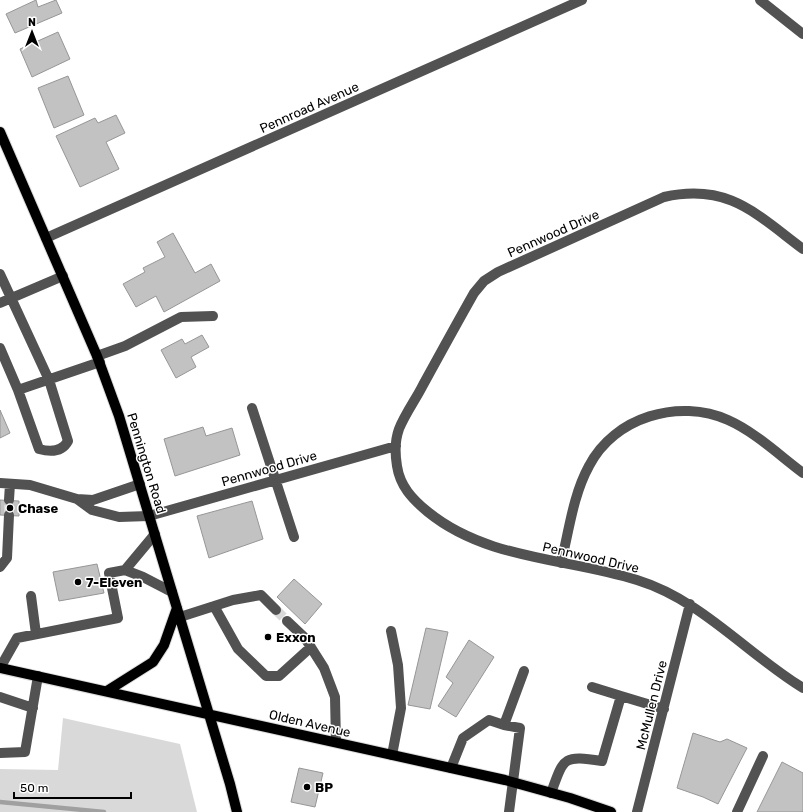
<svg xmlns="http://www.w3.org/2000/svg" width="803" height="812" viewBox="0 0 803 812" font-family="Rubik,sans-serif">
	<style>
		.green { fill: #d9d9d9 }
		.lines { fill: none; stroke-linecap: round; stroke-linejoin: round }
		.stream { stroke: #a0a0a0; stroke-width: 4.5 }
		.building { fill: #c2c2c2; stroke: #969696 }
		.minor-tunnel { stroke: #d9d9d9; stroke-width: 10; stroke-dasharray: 10 5; stroke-linecap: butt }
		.major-casing { stroke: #dbdbdb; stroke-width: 12 }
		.minor { stroke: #525252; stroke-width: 10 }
		.major { stroke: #000; stroke-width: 10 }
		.poi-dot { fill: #000; stroke: #fff; stroke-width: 1.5 }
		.labels { text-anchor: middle; stroke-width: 3; stroke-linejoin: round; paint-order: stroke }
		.street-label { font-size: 13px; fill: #000; stroke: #fff }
		.poi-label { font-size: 13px; font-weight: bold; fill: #000; stroke: #fff; text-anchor: start }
	</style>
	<rect width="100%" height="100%" fill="#fff"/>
	<!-- green -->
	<path class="green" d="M63,718l117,26 17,68h-197v-43l58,1z"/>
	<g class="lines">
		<!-- stream -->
		<path class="stream" d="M0,802l104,10"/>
	</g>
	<!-- building -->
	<path class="building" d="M36,0l2,7 18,-7 6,13 -47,20 -9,-19z
		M58,32l12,27 -38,18 -12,-28z
		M68,76l16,39 -30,13 -16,-40z
		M116,115l9,18 -19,9 13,27 -39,18 -24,-51 39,-18 3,5z
		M173,233l22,40 16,-9 9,17 -56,31 -8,-16 -20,11 -13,-23 22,-12 -2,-4 22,-11 -8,-15z
		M202,335l7,12 -18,10 5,10 -20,11 -15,-28 21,-11 3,5z
		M0,410l10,23 -10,5z
		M203,427l3,9 26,-8 8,27 -65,21 -11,-37z
		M0,500l19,1v15l-19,-1z
		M252,501l11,38 -54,19 -12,-42z
		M97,564l7,29 -45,8 -6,-29z
		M294,579l28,25 -17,20 -28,-27z
		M426,628l22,4 -18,77 -22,-4z
		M469,640l25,17 -38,60 -18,-11 15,-23 -7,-6z
		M693,733l27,9 7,-3 20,9 -29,56 -15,-7 -26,-9z
		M782,762l21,11v39h-46z
		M299,768l24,5 -8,34 -24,-5z"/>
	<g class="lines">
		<!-- minor-tunnel -->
		<path class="minor-tunnel" d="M9,515v-15
			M276,610l11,11"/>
		<!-- major casing -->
		<g class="major-casing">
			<path id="major" d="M0,132l97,224 22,60 111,368 7,28
				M0,668l505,112 65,18 41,14
				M107,691l46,-29 11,-17 13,-37"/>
		</g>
		<!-- minor -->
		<path class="minor" d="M760,0l43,34
			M46,238l536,-238
			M803,249c-48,-36 -75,-66 -139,-52l-166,75 -14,9 -10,12c-17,30 -34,61 -51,92 -7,14 -18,29 -24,44 -4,11 -4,25 -2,37 3,20 15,33 31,46 59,48 139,46 209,68 65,20 110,74 166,108
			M0,274l49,106 19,61c-6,11 -18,11 -29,8l-21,-59
			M0,303l63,-27
			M0,348l18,42 82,-28
			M97,356l28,-10 56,-29 32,-1
			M252,408l42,129
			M0,483l30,2 47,14
			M140,484l-47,16 -16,-1 15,11 27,7 30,-1 247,-70
			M9,500l1,-16
			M561,563c8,-32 12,-68 28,-97 25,-49 90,-68 139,-46 27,12 51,35 75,53
			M0,567l7,-9 2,-43
			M125,570l30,-36
			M31,596l5,38
			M214,606l24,43 28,27h13l32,-29
			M180,617l53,-17 28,-5 15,15
			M287,621l18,17 19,30 11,29 1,45
			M391,631l7,34 3,43 -9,47
			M0,668l17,-30 101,-20 -9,-45 16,-3 18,7 29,15
			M592,687l29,9
			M0,697l33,11
			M0,753l25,-1 13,-76
			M451,768l12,-30 26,-18 15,5
			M551,793c13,-36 12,-38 51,-32l19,-65 43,13
			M509,812l11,-84 -16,-3 20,-54
			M637,812l53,-208
			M737,812l26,-56"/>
		<!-- major -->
		<use href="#major" class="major"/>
	</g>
	<!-- markers -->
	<g class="poi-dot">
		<circle cx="10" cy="508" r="4"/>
		<circle cx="78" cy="582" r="4"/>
		<circle cx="268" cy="637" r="4"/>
		<circle cx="307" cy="787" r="4"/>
	</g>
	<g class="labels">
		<!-- street labels -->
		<g class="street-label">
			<text transform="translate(309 107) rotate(-24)" y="5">Pennroad Avenue</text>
			<text transform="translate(553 233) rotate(-24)" y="5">Pennwood Drive</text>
			<text transform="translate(147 463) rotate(73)" y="5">Pennington Road</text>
			<text transform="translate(269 468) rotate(-16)" y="5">Pennwood Drive</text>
			<text transform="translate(591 557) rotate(13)" y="5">Pennwood Drive</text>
			<text transform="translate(651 705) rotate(-76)" y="5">McMullen Drive</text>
			<text transform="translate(310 723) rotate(13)" y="5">Olden Avenue</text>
		</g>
		<!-- poi labels -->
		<g class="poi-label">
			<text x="18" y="513">Chase</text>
			<text x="86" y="587">7-Eleven</text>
			<text x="276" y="642">Exxon</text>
			<text x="315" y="792">BP</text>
		</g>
	</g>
	<!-- north arrow -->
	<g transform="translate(32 32)" stroke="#ffffff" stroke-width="3" paint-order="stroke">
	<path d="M0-3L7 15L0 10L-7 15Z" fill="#000000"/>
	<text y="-6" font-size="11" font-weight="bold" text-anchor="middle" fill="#000000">N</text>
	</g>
	<!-- scale -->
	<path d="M14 792v6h117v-6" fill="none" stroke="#000000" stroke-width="2"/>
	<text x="20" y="792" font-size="12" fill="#000000" stroke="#ffffff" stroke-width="3" paint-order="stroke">50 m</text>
</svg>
